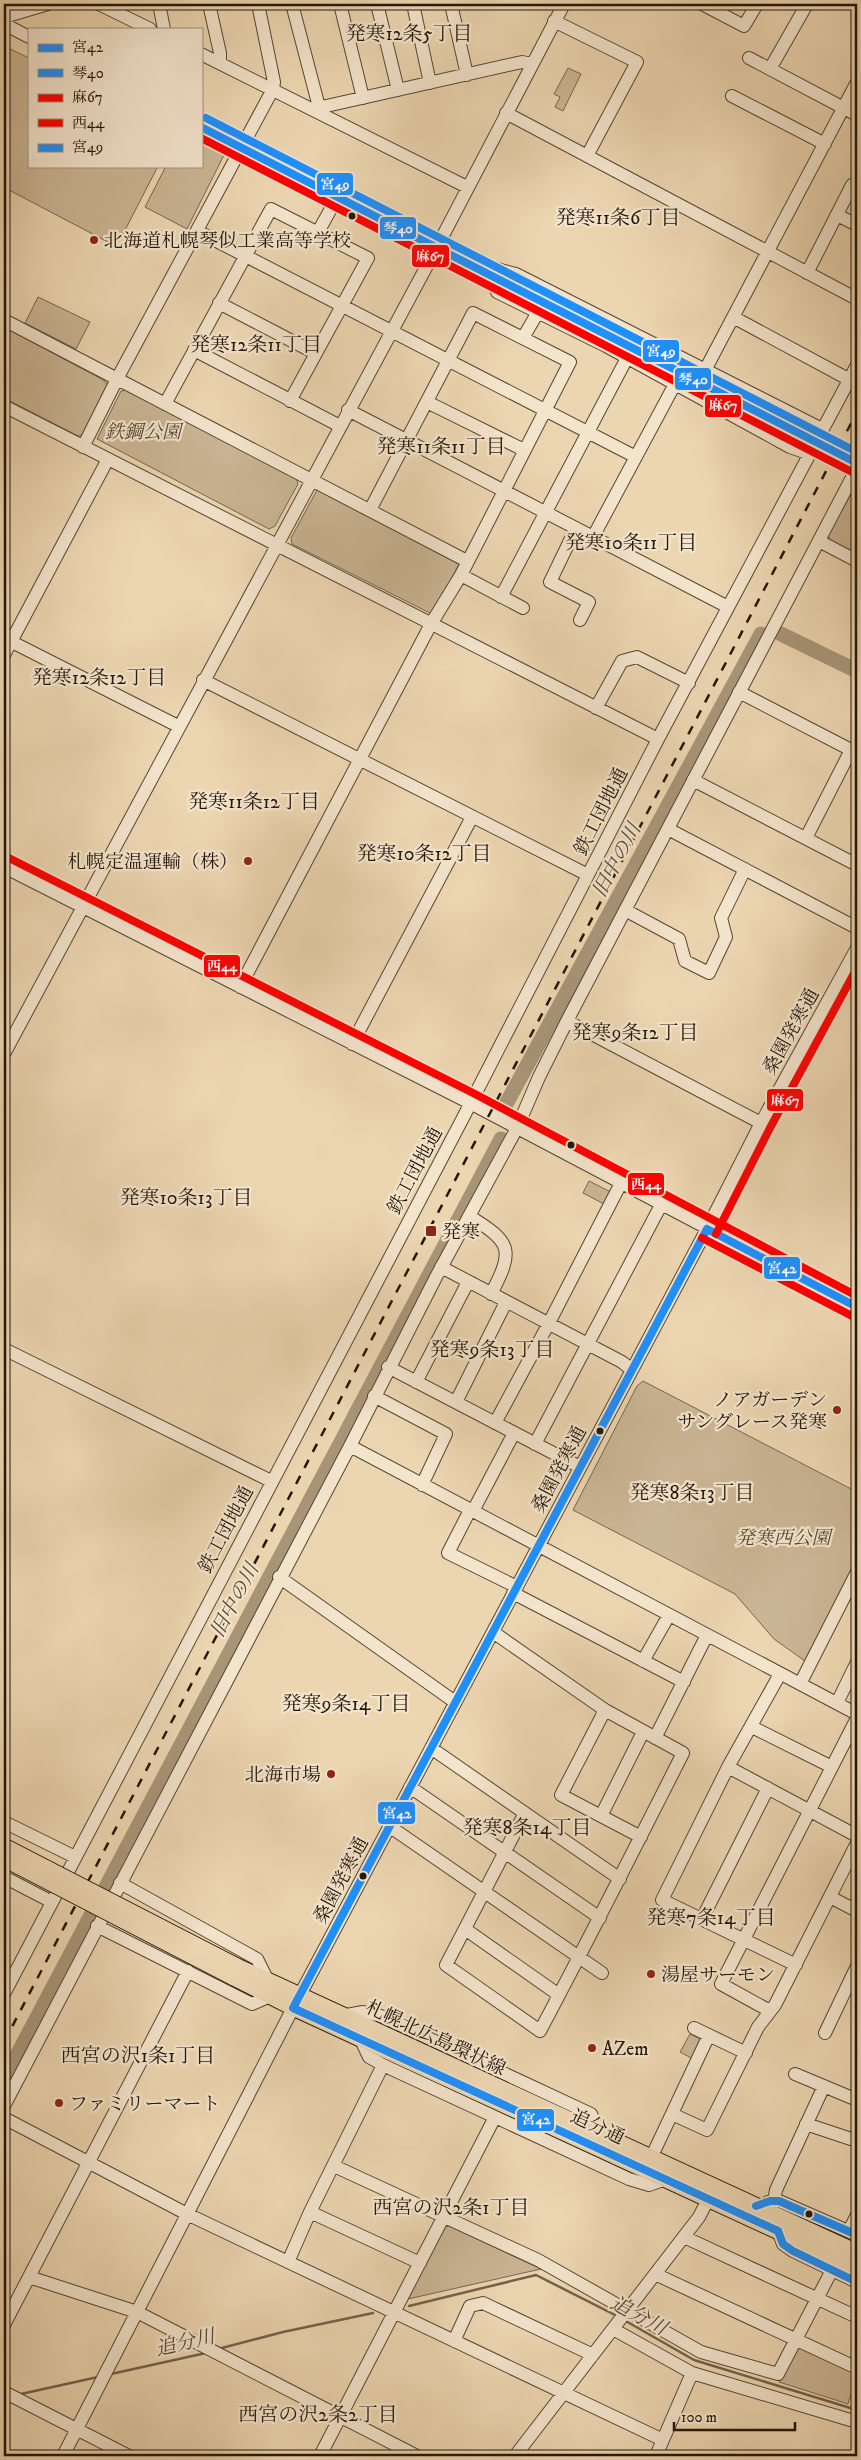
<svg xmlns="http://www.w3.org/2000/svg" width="861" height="2460" viewBox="0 0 861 2460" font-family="'IM FELL DW Pica','Noto Serif JP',serif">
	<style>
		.green { fill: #cab594; stroke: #76664e }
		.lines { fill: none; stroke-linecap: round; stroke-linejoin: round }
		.stream { stroke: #73624b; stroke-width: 2.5 }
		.river { stroke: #a89578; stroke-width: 15 }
		.minor-casing { stroke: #554632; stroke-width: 14 }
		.major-casing { stroke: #231608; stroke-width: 17 }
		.minor { stroke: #f3e4cc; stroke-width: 12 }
		.major { stroke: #ecd6b1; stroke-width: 15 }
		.rail { stroke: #231608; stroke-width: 2.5; stroke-dasharray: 9 9; stroke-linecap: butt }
		.minor-bridge-casing { stroke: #554632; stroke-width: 14; stroke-linecap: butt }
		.major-bridge-casing { stroke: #231608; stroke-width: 17; stroke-linecap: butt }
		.minor-bridge { stroke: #f3e4cc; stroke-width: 12 }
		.major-bridge { stroke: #ecd6b1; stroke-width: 15 }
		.bus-1-casing { stroke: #f3e4cc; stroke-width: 11 }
		.bus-2-casing { stroke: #f3e4cc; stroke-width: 11 }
		.bus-3-casing { stroke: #f3e4cc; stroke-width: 11 }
		.bus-4-casing { stroke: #f3e4cc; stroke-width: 11 }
		.bus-5-casing { stroke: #f3e4cc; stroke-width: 11 }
		.bus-1 { stroke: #1e90ff; stroke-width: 8 }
		.bus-2 { stroke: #1e90ff; stroke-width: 8 }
		.bus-3 { stroke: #f00; stroke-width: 8 }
		.bus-4 { stroke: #f00; stroke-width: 8 }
		.bus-5 { stroke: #1e90ff; stroke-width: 8 }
		.bus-dot { fill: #231608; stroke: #f3e4cc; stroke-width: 2 }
		.poi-dot { fill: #8f2418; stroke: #f3e4cc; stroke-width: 2 }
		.labels { text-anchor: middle; stroke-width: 4.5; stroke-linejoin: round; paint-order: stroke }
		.poi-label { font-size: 19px; fill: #231608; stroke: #f3e4cc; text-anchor: start }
		.park-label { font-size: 19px; font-style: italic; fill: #554632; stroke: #f3e4cc }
		.street-label { font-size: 19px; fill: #231608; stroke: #f3e4cc }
		.neighbourhood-label { font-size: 20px; fill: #231608; stroke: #f3e4cc }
		.water-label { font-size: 20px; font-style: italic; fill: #584935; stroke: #f3e4cc }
		.line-badge { stroke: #f3e4cc; stroke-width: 2 }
		.badge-label { font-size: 14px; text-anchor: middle; font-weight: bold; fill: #fff }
	</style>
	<rect width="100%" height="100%" fill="#ecd6b1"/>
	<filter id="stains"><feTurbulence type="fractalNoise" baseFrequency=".004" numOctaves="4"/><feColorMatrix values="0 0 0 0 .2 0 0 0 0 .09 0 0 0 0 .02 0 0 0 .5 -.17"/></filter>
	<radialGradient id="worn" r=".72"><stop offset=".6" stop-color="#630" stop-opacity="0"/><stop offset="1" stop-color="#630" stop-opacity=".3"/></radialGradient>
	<!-- green -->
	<path class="green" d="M4,46l25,12v108h129l-37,72 -13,4 -103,-54 4,-9 -5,-3z
		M568,68l13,6 -18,37 -8,-4 5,-10 -6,-3z
		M201,140l24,13 -38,76 -42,-22 21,-41h35z
		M38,297l52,25 -14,27 -51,-26z
		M4,327l101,54 2,4 -25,50 -4,1 -74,-38z
		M128,390l168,88 2,6 -23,42 -6,3 -172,-90 24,-48z
		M317,490l142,74 -24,48 -5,1 -138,-69 -1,-6z
		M857,490v64l-27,-14 -2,-6 25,-43z
		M589,1181l22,11 -7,12 -21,-11z
		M643,1381l214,111v69l-52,100 -31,-22 -39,-45 -162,-84 64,-124z
		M690,2034l10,5 -7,20 -13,-7z
		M449,2226l92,43 -133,30 37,-72z
		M801,2348l56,26 -9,30 -69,-22 18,-33z"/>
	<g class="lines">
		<!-- stream -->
		<path class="stream" d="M4,6l10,-2
			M409,2306l127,-31 81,41
			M624,2320l70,40 163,50
			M218,2349l65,-17 90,-19
			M111,2374l95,-21
			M21,2394l77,-17"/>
		<!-- river -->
		<path class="river" d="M781,634l76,37
			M505,1106l256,-472
			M4,2080l497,-941"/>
		<!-- minor casing -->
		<g class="minor-casing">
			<path id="minor" d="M99,4l51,25
				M159,4l5,25
				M209,4l11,49v10
				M292,4l27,103
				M340,4l23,94
				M377,4l21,86
				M413,4l17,79
				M451,4l16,71
				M702,4l42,22 13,-22
				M4,17l44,-13
				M554,21l83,41 -50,94
				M4,24l25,13
				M201,54l266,133
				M749,58l108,57
				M770,69l37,-65
				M732,96l93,48
				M313,109l209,-47 10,2
				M506,113l351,186
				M201,127l296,151
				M837,215l20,10
				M197,231l439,226
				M318,232l19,-34
				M807,273l45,-88
				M219,303l96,50
				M733,317l117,63
				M4,320l463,241
				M523,338l15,-26
				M194,350l146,76
				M702,376l155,-294
				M427,402l97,48
				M165,404l106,-195 97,49 -78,143
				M4,406l654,333
				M348,410l380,197
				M83,447l34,-68 156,-290 1,-7 -16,-78
				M810,454l-20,-7 -184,-101 -109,-54 -7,-17 7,-6 19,5 306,155
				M576,528l-26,54 39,20 -9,18
				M593,537l82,-153
				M819,541l38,20
				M461,575l62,33
				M501,597l126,-239
				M4,638l174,88
				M4,655l104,-196
				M203,680l385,195
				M739,692l118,61
				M596,708l26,-47 15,-4 52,26
				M693,780l164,85
				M668,829l189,99
				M806,838l45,-88
				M4,867l466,236 387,204
				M625,910l54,29 6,22 24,12 17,-36 -5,-19 24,-49
				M240,987l191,-363 30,-49 109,-213 -97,-49 -103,197
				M567,1021l194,102
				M352,1044l120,-227
				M4,1054l433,-807 127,-243
				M469,1216c42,26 46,33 22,78
				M441,1267l181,95 10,8
				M4,1349l267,132
				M388,1367l192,100
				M416,1382l52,-100
				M374,1396l72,38 -24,51
				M456,1402l50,-100
				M495,1423l54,-100 72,-140
				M535,1444l126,-239
				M350,1446l507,268
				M470,1510l-22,43 69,34
				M473,1511l41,-78
				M279,1577l176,125
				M513,1593l171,89
				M493,1632l112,78
				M643,1661l26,-46
				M780,1674l-52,93 -66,133 134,65
				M800,1684l57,-112
				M837,1703l20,-41
				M752,1727l80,40
				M655,1738l52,-103
				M431,1748l189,131
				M728,1767l129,69
				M410,1787l190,131
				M525,1813l-79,152 94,66c49,-92 96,-185 143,-278l-78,-43 -44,85 80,42
				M601,1816l42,-84
				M4,1822l71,35
				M389,1826l213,147
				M4,1877l48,25
				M120,1883l137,76 11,22
				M830,1897l27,14
				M702,1919l66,-131
				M97,1926l155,78 18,-8
				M465,1929l94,66
				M4,1994l461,-880 193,-375 199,-374
				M770,2011l-49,-27 136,-266
				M341,2016l22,-4 18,4 210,98 10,21
				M694,2028l52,25
				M825,2033l32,-67
				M361,2040l8,17 14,8 246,114 20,6 17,-6
				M795,2074l62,26
				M4,2106l346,-660 86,-169 81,-149 22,-51 28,-56 290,-553
				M672,2114l35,16 51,-103 17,-22 82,-162
				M4,2118l183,96 476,226
				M806,2124l51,17
				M651,2158l58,-123
				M334,2166l204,94 163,92 77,22 54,-104
				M774,2201l2,-11 48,-104
				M768,2202l11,-1 78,34
				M310,2212l110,51
				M778,2231l5,13 10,7 64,31
				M849,2231l8,-16
				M684,2237l173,80
				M288,2262l22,-50 73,-147
				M655,2274l202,94
				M29,2277l108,35 280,144
				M4,2325l184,-354
				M613,2329l79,44 165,49
				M454,2341l16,-35 13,-3 110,52
				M4,2392l125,64
				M63,2456l230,-448 414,-779 54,-106 96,-175
				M320,2456l175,-339
				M515,2456l184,-239 13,-25
				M656,2456l36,-83"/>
		</g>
		<!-- major casing -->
		<g class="major-casing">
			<path id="major" d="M237,1966l620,286
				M232,1977l61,31 564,260"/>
		</g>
		<!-- minor -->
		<use href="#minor" class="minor"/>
		<!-- major -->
		<use href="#major" class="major"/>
		<!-- rail -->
		<path class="rail" d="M4,2042l853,-1630"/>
		<!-- minor-bridge casing -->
		<g class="minor-bridge-casing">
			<path id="minor-bridge" d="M506,283l351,180"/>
		</g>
		<!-- major-bridge casing -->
		<g class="major-bridge-casing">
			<path id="major-bridge" d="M4,1846l233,120
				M4,1859l228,118"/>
		</g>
		<!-- minor-bridge -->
		<use href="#minor-bridge" class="minor-bridge"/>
		<!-- major-bridge -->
		<use href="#major-bridge" class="major-bridge"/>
		<!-- bus-1 casing -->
		<g class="bus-1-casing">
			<path id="bus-1" d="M707,1229l150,78
				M293,2008l414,-779
				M293,2008l485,223
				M756,2206l14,-5h9l78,34
				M778,2231l5,13 10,7 64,31"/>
		</g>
		<!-- bus-2 casing -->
		<g class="bus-2-casing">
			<path id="bus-2" d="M201,127l656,336"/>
		</g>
		<!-- bus-3 casing -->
		<g class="bus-3-casing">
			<path id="bus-3" d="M201,138l651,334
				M716,1234l54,-106 87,-160
				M702,1238l150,78"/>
		</g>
		<!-- bus-4 casing -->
		<g class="bus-4-casing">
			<path id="bus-4" d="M9,858l466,236 382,202"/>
		</g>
		<!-- bus-5 casing -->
		<g class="bus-5-casing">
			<path id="bus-5" d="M206,118l651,334"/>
		</g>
		<!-- bus-1 -->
		<use href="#bus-1" class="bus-1"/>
		<!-- bus-2 -->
		<use href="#bus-2" class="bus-2"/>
		<!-- bus-3 -->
		<use href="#bus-3" class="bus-3"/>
		<!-- bus-4 -->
		<use href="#bus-4" class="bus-4"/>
		<!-- bus-5 -->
		<use href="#bus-5" class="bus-5"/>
	</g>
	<!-- markers -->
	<g class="bus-dot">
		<circle cx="352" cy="216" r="4.5"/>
		<circle cx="571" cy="1145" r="4.5"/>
		<circle cx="600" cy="1431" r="4.5"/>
		<circle cx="363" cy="1876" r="4.5"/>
		<circle cx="809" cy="2214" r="4.5"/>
	</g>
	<g class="poi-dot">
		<circle cx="94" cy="240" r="5"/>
		<circle cx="248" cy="861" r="5"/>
		<rect x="425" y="1225" width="12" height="12" rx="2.5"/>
		<circle cx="837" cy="1410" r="5"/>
		<circle cx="331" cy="1774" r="5"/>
		<circle cx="651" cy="1974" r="5"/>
		<circle cx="592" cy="2048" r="5"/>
		<circle cx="59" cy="2103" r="5"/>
	</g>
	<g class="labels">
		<!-- poi labels -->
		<g class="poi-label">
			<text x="104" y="247">北海道札幌琴似工業高等学校</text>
			<text x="238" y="868" text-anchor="end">札幌定温運輸（株）</text>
			<text x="442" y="1238">発寒</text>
			<text x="827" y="1406" text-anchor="end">ノアガーデン<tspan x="827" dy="22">サングレース発寒</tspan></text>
			<text x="321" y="1781" text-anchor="end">北海市場</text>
			<text x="661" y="1981">湯屋サーモン</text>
			<text x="602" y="2055">AZem</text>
			<text x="69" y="2110">ファミリーマート</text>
		</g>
		<!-- park labels -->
		<g class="park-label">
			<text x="143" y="438">鉄鋼公園</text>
			<text x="783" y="1544">発寒西公園</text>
		</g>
		<!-- street labels -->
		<g class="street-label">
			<text transform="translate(600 811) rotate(-63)" y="7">鉄工団地通</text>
			<text transform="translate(790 1031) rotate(-61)" y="7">桑園発寒通</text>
			<text transform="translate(414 1170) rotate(-62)" y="7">鉄工団地通</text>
			<text transform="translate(558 1469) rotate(-62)" y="7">桑園発寒通</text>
			<text transform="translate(225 1529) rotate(-62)" y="7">鉄工団地通</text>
			<text transform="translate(340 1880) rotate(-62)" y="7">桑園発寒通</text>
			<text transform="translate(436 2037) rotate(25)" y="7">札幌北広島環状線</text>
			<text transform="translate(598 2126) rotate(25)" y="7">追分通</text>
		</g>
		<!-- neighbourhood labels -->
		<g class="neighbourhood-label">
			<text x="409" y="40">発寒12条5丁目</text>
			<text x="618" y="224">発寒11条6丁目</text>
			<text x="256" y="351">発寒12条11丁目</text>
			<text x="441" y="453">発寒11条11丁目</text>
			<text x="631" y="549">発寒10条11丁目</text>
			<text x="99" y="684">発寒12条12丁目</text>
			<text x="254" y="808">発寒11条12丁目</text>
			<text x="424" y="860">発寒10条12丁目</text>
			<text x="635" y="1039">発寒9条12丁目</text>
			<text x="186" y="1204">発寒10条13丁目</text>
			<text x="492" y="1356">発寒9条13丁目</text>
			<text x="692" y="1499">発寒8条13丁目</text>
			<text x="346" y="1710">発寒9条14丁目</text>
			<text x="527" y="1834">発寒8条14丁目</text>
			<text x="711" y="1924">発寒7条14丁目</text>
			<text x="138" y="2062">西宮の沢1条1丁目</text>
			<text x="451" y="2214">西宮の沢2条1丁目</text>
			<text x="318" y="2421">西宮の沢2条2丁目</text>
		</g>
		<!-- water labels -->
		<g class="water-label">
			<text transform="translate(616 860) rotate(-62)" y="7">旧中の川</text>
			<text transform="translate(234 1600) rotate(-62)" y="7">旧中の川</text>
			<text transform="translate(639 2315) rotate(28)" y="7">追分川</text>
			<text transform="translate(185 2342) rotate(-13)" y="7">追分川</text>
		</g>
	</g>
	<g class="line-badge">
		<rect x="316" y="172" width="38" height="24" rx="5" fill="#1e90ff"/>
		<rect x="379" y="216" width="38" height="24" rx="5" fill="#1e90ff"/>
		<rect x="411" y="244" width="39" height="24" rx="5" fill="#f00"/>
		<rect x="642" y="339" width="38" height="24" rx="5" fill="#1e90ff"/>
		<rect x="674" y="367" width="38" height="24" rx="5" fill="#1e90ff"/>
		<rect x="704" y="394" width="38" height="24" rx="5" fill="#f00"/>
		<rect x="203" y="954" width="38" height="24" rx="5" fill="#f00"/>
		<rect x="766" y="1088" width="38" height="24" rx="5" fill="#f00"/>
		<rect x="627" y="1172" width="38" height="24" rx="5" fill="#f00"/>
		<rect x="763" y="1256" width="38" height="24" rx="5" fill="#1e90ff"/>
		<rect x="377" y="1801" width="39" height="24" rx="5" fill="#1e90ff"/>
		<rect x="516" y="2108" width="39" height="24" rx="5" fill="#1e90ff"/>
	</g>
	<g class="badge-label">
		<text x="335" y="189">宮49</text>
		<text x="398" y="233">琴40</text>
		<text x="430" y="261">麻67</text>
		<text x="661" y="356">宮49</text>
		<text x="693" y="384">琴40</text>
		<text x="723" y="410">麻67</text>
		<text x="222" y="971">西44</text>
		<text x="785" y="1105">麻67</text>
		<text x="646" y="1189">西44</text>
		<text x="782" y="1273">宮42</text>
		<text x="397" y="1818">宮42</text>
		<text x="536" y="2124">宮42</text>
	</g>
	<!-- margin -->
	<rect width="861" height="2460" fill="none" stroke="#ecd6b1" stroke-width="20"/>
	<rect x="5" y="5" width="851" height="2450" fill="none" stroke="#231608" stroke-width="2.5"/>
	<rect x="10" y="10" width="841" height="2440" fill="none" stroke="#231608"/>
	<!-- legend -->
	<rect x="28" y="28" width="175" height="140" fill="#f3e4cc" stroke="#a0927e"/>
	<rect x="38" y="44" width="25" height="8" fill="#1e90ff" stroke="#a0927e"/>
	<text x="72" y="52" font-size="15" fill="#231608">宮42</text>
	<rect x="38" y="69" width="25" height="8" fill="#1e90ff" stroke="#a0927e"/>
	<text x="72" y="78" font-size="15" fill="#231608">琴40</text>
	<rect x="38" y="94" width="25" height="8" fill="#ff0000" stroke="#a0927e"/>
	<text x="72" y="102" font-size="15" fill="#231608">麻67</text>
	<rect x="38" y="119" width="25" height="8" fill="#ff0000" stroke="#a0927e"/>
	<text x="72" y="128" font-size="15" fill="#231608">西44</text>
	<rect x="38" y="144" width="25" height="8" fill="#1e90ff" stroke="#a0927e"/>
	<text x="72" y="152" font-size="15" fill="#231608">宮49</text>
	<!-- scale -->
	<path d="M674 2422v8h121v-8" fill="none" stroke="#231608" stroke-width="2.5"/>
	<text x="681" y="2422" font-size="15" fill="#231608" stroke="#f3e4cc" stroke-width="4" paint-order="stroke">100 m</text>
	<rect width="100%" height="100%" filter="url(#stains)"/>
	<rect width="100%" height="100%" fill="url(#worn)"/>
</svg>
